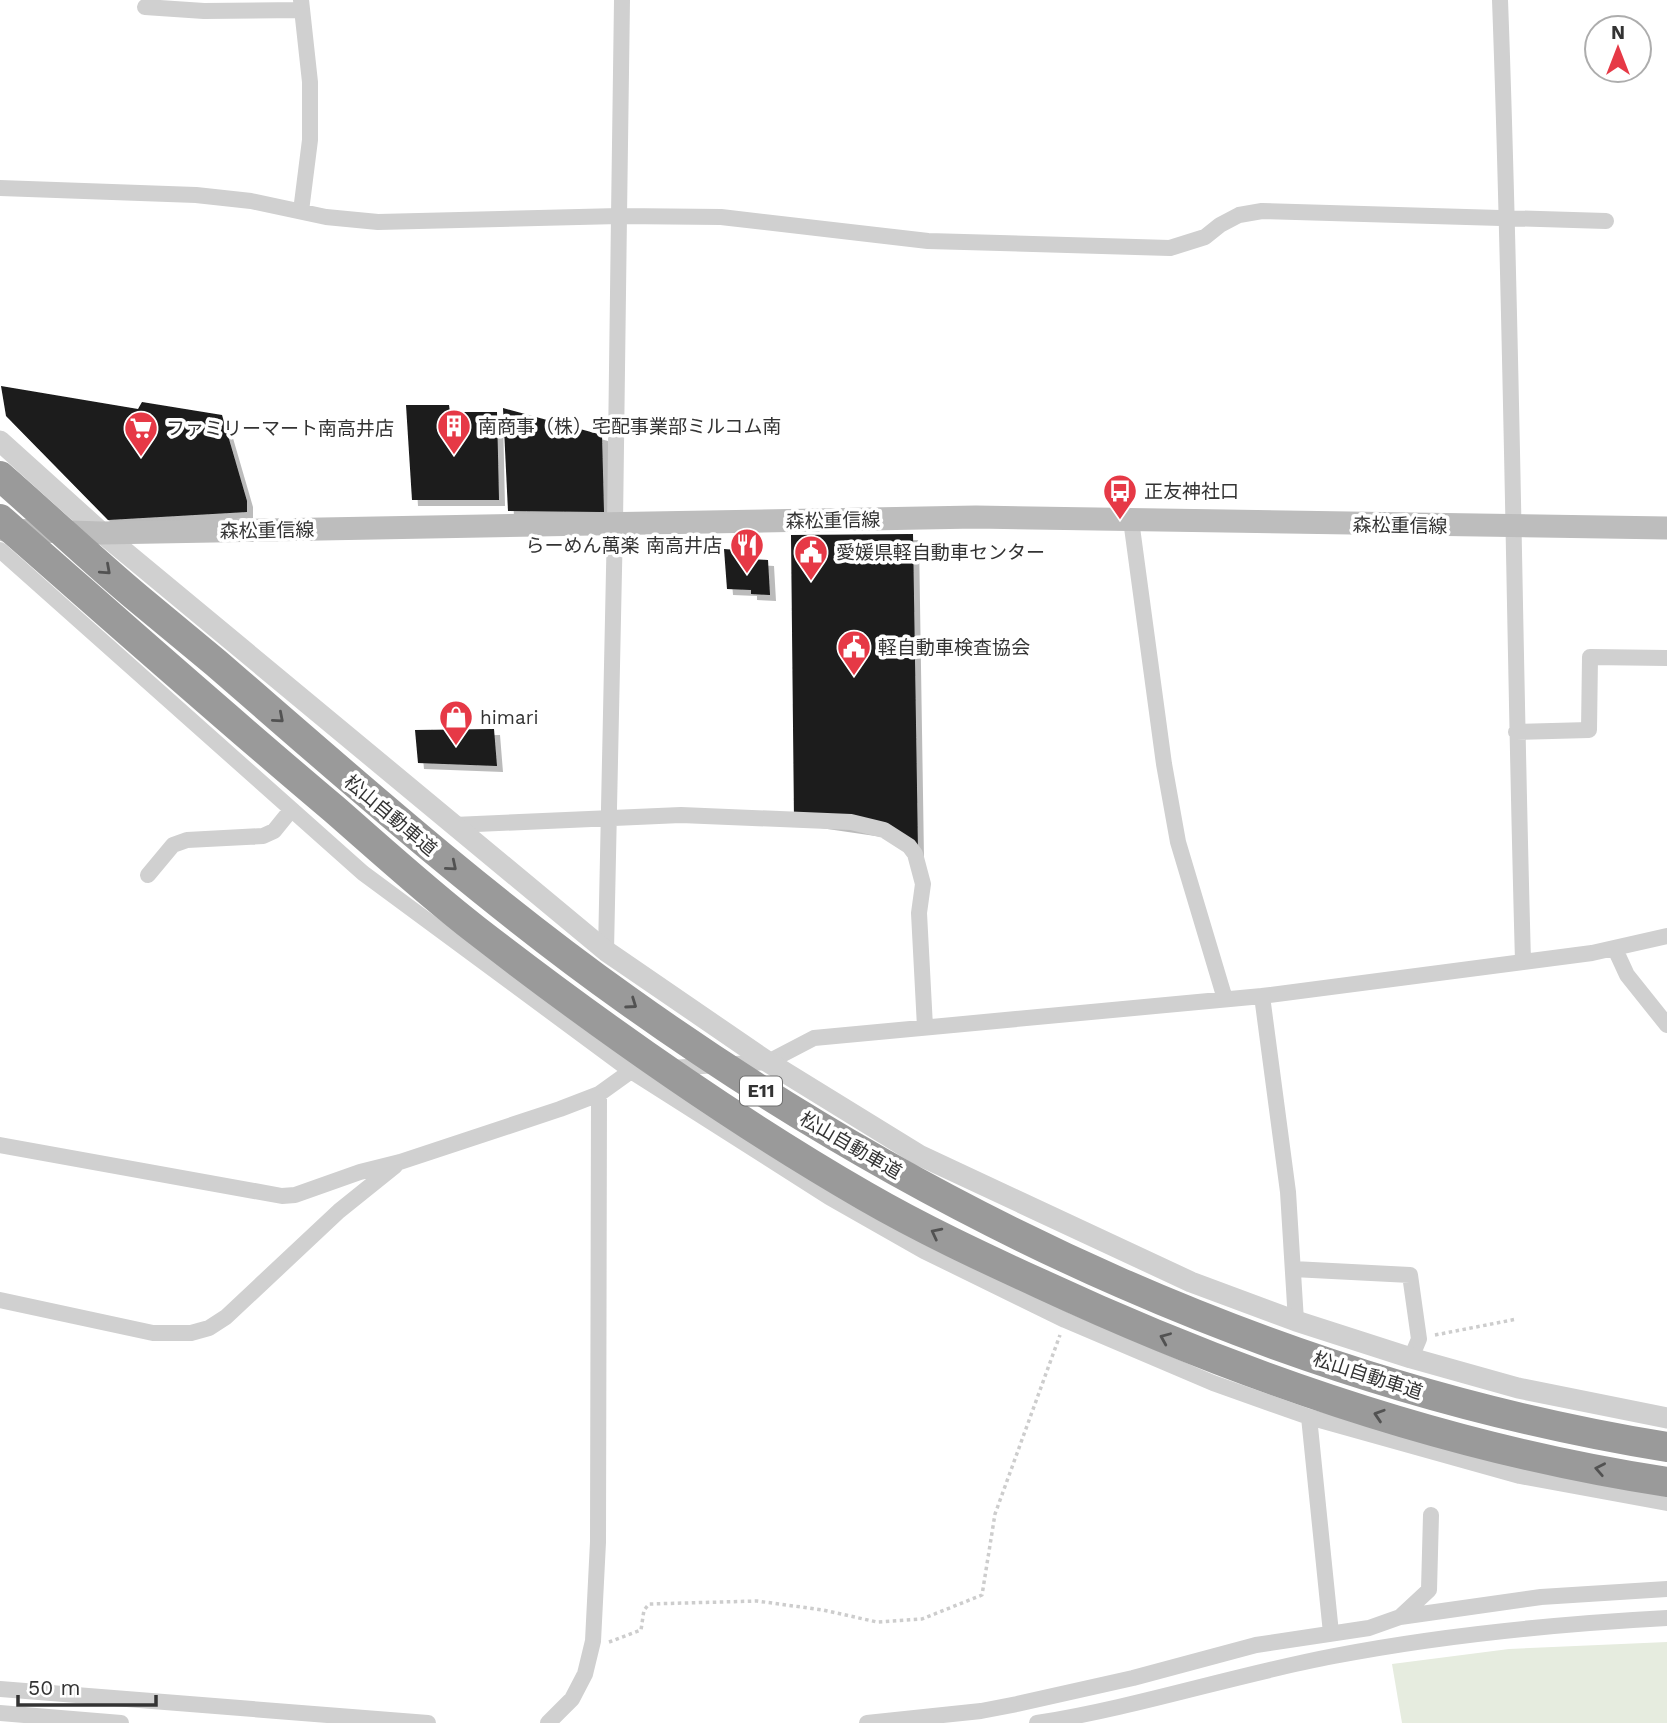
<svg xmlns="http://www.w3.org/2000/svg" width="1667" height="1723" viewBox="0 0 1667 1723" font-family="'Work Sans','Noto Sans JP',sans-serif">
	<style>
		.green { fill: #e6ecdf }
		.building { fill: #1a1a1a; filter: url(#shadow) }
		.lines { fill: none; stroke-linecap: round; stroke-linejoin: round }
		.path { stroke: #cdcdcd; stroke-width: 3.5; stroke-dasharray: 3.5 3.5; stroke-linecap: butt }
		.minor { stroke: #d0d0d0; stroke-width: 16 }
		.tertiary { stroke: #d0d0d0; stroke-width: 21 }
		.secondary { stroke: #bdbdbd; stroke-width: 23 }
		.motorway-bridge { stroke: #9a9a9a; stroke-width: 30 }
		.oneway { stroke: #525252 }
		.labels { text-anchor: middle; stroke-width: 7; stroke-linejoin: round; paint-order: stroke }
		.shield { fill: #fff; stroke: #707070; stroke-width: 2 }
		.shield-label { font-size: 18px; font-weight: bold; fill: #333 }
		.poi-label { font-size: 19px; fill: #333; stroke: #fff; text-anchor: start }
		.street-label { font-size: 19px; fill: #333; stroke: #fff }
	</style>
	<defs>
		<filter id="shadow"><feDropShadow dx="6" dy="6" stdDeviation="0" flood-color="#0004"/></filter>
	</defs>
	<rect width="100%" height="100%" fill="#fff"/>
	<!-- green -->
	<path class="green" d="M1667,1642v81h-265l-10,-59 117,-15z"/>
	<!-- building -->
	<path class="building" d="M1,386l137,23 4,-7 80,13 25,86v11l-139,8 -102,-104z
		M406,405h43l1,7h47l2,88h-87z
		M503,408l99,27 2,77 -96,-1z
		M913,534l5,318 -35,-20 -89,-13 -3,-284z
		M724,549l24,2v8l20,1 2,35 -19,-1v-4l-24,-1z
		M494,729l3,37 -79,-3 -3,-33z"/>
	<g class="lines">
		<!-- path -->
		<path class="path" d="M1435,1335l82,-16
			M609,1642l32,-12 3,-20 5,-6 108,-3 66,9 54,12 45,-3 60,-24 13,-81 65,-179"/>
		<!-- minor -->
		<path class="minor" d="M301,0l9,82v58l-9,71
			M622,0l-3,216 102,1 207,24 242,7 35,-11 15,-12 19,-10 23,-4 344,10
			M1500,0c12,320 14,641 23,961
			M145,7l59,4 97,-1
			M0,188l196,7 55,6 75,16 52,5 241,-6 -4,307 -9,428
			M1131,520l33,244 14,78 47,157
			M0,550l363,323 268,198 198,126 95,54 141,69 148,63 96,34 211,59 147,27
			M1516,732l73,-2 1,-73 77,1
			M454,825l227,-10 170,7 33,8 25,16 6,8 8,30 -4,29 6,114
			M148,875l25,-30 14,-5 76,-4 11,-5 17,-21
			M1615,949l12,26 40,50
			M1262,996l26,196 8,129
			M670,1068l98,-6 46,-24 448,-42 330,-43 75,-17
			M0,1145l282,51 13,-1 65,-23 40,-10 160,-53 39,-15 32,-23h10
			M1293,1269l117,6 9,64 -8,19
			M0,1300l153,33h38l18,-5 17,-11 113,-106 56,-45
			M1309,1417l22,216
			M1401,1616l28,-26 2,-75
			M0,1689l428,34
			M0,1713l121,10
			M548,1723l24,-24 13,-25 8,-33 5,-99 1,-448
			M867,1723l114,-12 36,-7 116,-26 123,-33 113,-17 31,-11 141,-20 126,-8
			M1037,1723c101,-16 197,-48 297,-67 109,-21 222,-32 333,-38"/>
		<!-- tertiary -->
		<path class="tertiary" d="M0,441l102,92 504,418 162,111 151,93 272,127 105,39 115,37 107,30 149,30"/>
		<!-- secondary -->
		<path class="secondary" d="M4,530l98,3 874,-16 691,11"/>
		<!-- motorway-bridge -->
		<path class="motorway-bridge" d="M0,476c47,41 92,84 140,124 25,21 51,42 76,63 134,116 266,234 411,337 308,220 664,386 1040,447
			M0,519c111,97 221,195 334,290 47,41 93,83 142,121 124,96 254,188 389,266 57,33 117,61 176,88 198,92 409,165 626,198"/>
	</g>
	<!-- one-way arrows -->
	<defs><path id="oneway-chevron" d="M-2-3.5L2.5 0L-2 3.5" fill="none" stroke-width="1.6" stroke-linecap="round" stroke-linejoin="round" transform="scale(1.75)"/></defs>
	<g class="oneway">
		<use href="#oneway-chevron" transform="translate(106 570) rotate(42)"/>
		<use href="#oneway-chevron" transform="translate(279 718) rotate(41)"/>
		<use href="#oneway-chevron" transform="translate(452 866) rotate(40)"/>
		<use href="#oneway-chevron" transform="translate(632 1004) rotate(35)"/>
		<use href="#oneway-chevron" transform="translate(936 1233) rotate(-153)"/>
		<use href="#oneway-chevron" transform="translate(1165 1338) rotate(-157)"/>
		<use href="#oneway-chevron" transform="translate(1379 1415) rotate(-162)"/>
		<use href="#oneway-chevron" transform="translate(1600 1469) rotate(-169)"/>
	</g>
	<!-- icons -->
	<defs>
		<g id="building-pin" transform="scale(1.75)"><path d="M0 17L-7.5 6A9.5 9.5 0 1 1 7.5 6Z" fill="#e63946" stroke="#fff"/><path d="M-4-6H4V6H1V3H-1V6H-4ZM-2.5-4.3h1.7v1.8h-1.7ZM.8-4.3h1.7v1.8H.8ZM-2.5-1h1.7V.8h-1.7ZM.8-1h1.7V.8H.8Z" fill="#fff"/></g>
		<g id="supermarket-pin" transform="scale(1.75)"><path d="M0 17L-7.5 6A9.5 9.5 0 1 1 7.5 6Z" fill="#e63946" stroke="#fff"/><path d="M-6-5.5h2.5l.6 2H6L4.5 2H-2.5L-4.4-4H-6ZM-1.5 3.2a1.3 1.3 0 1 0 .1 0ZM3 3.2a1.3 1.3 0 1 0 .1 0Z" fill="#fff"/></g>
		<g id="bus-pin" transform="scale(1.75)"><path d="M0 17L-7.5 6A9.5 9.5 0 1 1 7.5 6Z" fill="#e63946" stroke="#fff"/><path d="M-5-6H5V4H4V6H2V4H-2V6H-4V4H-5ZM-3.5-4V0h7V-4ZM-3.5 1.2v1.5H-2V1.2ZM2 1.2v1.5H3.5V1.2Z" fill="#fff"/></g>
		<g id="restaurant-pin" transform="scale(1.75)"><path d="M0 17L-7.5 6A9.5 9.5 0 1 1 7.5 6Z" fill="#e63946" stroke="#fff"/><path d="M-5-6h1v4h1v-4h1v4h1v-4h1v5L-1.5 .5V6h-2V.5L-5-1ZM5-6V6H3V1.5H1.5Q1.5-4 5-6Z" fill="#fff"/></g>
		<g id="civic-pin" transform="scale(1.75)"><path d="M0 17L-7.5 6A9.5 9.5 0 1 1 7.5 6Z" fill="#e63946" stroke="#fff"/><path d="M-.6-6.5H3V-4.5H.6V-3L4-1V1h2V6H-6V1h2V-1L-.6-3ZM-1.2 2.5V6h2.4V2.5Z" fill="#fff"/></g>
		<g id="shop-pin" transform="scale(1.75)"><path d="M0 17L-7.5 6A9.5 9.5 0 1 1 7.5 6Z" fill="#e63946" stroke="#fff"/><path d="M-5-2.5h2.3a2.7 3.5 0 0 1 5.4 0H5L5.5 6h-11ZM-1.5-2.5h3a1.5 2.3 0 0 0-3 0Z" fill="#fff"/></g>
	</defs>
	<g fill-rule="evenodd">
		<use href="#building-pin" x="454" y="426"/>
		<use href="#supermarket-pin" x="141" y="428"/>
		<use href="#bus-pin" x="1120" y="491"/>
		<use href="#restaurant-pin" x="747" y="545"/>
		<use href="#civic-pin" x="811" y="552"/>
		<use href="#civic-pin" x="854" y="647"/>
		<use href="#shop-pin" x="456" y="717"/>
	</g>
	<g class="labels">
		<!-- shield labels -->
		<rect class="shield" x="740" y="1076.5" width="42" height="29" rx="5"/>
		<g class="shield-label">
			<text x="761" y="1097">E11</text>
		</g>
		<!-- poi labels -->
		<g class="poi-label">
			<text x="478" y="433">南商事（株）宅配事業部ミルコム南</text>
			<text x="166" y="435">ファミリーマート南高井店</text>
			<text x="1144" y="498">正友神社口</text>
			<text x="722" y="552" text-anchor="end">らーめん萬楽 南高井店</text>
			<text x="836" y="559">愛媛県軽自動車センター</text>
			<text x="878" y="654">軽自動車検査協会</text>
			<text x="480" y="724">himari</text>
		</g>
		<!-- street labels -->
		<g class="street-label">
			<text transform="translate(833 520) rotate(-1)" y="7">森松重信線</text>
			<text transform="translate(1400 525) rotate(1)" y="7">森松重信線</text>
			<text transform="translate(267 530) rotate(-1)" y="7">森松重信線</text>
			<text transform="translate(391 815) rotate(40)" y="7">松山自動車道</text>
			<text transform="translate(851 1145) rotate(30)" y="7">松山自動車道</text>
			<text transform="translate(1368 1375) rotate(18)" y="7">松山自動車道</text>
		</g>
	</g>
	<!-- north arrow -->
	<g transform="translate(1618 49)"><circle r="33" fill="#ffffff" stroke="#adadad" stroke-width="2"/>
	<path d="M0-5L12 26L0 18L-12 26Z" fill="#e63946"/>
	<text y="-10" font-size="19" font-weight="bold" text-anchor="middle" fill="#333333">N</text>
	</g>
	<!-- scale -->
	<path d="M18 1695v10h138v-10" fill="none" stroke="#333333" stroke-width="3.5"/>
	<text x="28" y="1695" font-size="21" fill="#333333" stroke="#ffffff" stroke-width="5" paint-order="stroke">50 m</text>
</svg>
